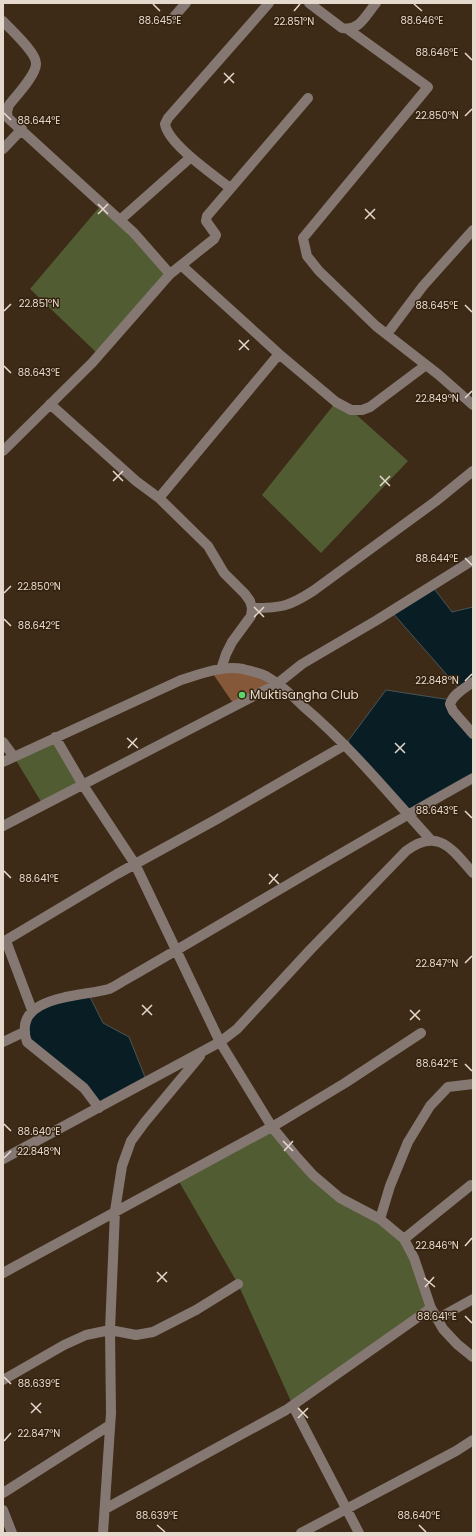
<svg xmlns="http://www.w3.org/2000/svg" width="476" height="1536" viewBox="0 0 476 1536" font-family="Poppins,sans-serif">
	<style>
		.green { fill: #515c33 }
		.water { fill: #081d24; stroke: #4a5557 }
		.building { fill: #85583a }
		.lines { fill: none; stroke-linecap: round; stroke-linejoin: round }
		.minor { stroke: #857872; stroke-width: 10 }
		.ticks { fill: none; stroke: #e5d9cd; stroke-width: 1.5 }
		.poi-dot { fill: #5ad56e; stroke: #33210e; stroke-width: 1.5 }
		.labels { text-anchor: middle; stroke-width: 3; stroke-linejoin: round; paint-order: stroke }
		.poi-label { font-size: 12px; fill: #e5d9cd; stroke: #33210e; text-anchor: start }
		.ticks-label { font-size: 10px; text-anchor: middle; fill: #e5d9cd; stroke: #33210e; stroke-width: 3; stroke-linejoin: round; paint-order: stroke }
	</style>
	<rect width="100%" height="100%" fill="#3d2b18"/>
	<!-- green -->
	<path class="green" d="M102,204l68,70 -71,81 -69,-66z
		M336,402l15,8 57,51 -87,92 -59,-58z
		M55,737l28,48 -40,20 -29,-48z
		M272,1127l41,48 91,64 27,69 -138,98 -55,-122 -61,-106z"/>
	<!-- water -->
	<path class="water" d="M432,586l20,26 21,-5v75l-12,9 -70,-80z
		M386,690l65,10 22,34v44l-65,36 -63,-69z
		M88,993l15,30 26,14 18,45 -48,26 -72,-66 5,-32z"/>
	<!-- building -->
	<path class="building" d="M242,669l35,15 -42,22 -24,-35z"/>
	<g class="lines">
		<!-- minor -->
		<path class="minor" d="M309,3l33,25c17,4 24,-13 34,-25
			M172,19l14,-16
			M3,21c8,9 34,32 33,43 0,11 -20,32 -27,41l-2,7 1,6 126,115 36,41
			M349,30l79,57 -125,151 4,18 12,15 57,55 63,49 34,30
			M3,149l19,-20
			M230,188c-16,-13 -62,-44 -65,-64l3,-6 101,-115
			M120,220l71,-63
			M181,265l98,89 57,48 15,8h11l8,-3 56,-42
			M387,334l36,-48 50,-56
			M50,404l86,77 23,17 49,48 16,27 21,21 5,7 2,7 -1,8 -19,26 -6,12 -5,15
			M3,451l89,-88 78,-89 44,-35 2,-4 -10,-14 1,-5 101,-118
			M159,498l120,-144
			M252,608c29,0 36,-1 61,-17l123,-90 37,-30
			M473,682c-8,6 -20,12 -23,22l3,7 20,23
			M55,737l28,48 52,79 85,178 52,85 23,28 18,20 27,23 40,21 24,20 10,19 17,50 12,21 14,15 16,13
			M3,742l11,15
			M3,762l178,-82c19,-6 41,-15 62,-11 7,2 17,4 23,7 14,8 27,20 38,31 46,39 85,87 126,132
			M3,826l274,-142 25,-20 75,-44 96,-60
			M6,941l26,69
			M3,942l114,-68 100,-55 128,-74
			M3,1042l21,-10
			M99,1108l-15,-20 -57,-46c-16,-47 54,-45 82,-53 5,-2 11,-6 16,-9 116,-67 231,-137 348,-202
			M3,1159l217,-117 17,-13 73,-79 96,-99c32,-24 46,-2 67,22
			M380,1219l10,-33 18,-44 22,-36 18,-19 25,-3
			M404,1239l67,-54
			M3,1273l274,-149 68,-41 76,-50
			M437,1319l36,-20
			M3,1380l61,-35 22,-10 24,-5 26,5 17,-3 43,-22 42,-26
			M293,1406l66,127
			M3,1493l107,-68
			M105,1509l181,-99 145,-102
			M3,1510l9,23
			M103,1533l8,-120 -1,-83 5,-119 7,-45 9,-25 14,-19 55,-66
			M301,1533l155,-82 17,-11"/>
	</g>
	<!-- ticks -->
	<path class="ticks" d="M153,4l7,7M414,4l8,7M294,11l6,-7M465,53l7,7M224,73l10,10M224,83l10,-10M4,113l7,7M465,116l7,-7M98,204l10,10M365,209l10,10M98,214l10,-10M365,219l10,-10M465,305l7,7M4,311l7,-7M239,340l10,10M239,350l10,-10M4,366l7,7M465,398l7,-7M113,471l10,10M380,476l10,10M113,481l10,-10M380,486l10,-10M465,558l7,7M4,593l7,-7M254,607l10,10M254,617l10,-10M4,619l7,7M465,681l7,-7M127,738l11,10M395,743l10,10M128,748l9,-10M395,753l10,-10M465,811l7,7M4,871l7,7M269,874l10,10M269,884l9,-10M465,963l7,-7M142,1005l10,10M410,1010l10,10M142,1015l10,-10M410,1020l10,-10M465,1064l7,7M4,1124l7,7M283,1141l10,10M284,1151l9,-10M4,1158l7,-7M465,1246l7,-8M157,1272l10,10M424,1278l11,9M157,1282l10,-10M425,1287l9,-10M465,1316l7,7M4,1377l7,7M31,1403l10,10M298,1408l10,10M31,1413l10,-10M298,1418l10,-10M4,1441l7,-8M157,1525l8,7M419,1525l7,7"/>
	<!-- markers -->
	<circle class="poi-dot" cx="242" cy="695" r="4"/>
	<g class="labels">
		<!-- poi labels -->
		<g class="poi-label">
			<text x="250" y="699">Muktisangha Club</text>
		</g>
	</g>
	<g class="ticks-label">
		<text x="160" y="24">88.645°E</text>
		<text x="422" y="24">88.646°E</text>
		<text x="294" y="25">22.851°N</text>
		<text x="437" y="56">88.646°E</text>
		<text x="437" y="119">22.850°N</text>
		<text x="39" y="124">88.644°E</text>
		<text x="39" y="307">22.851°N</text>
		<text x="437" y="309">88.645°E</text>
		<text x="39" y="376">88.643°E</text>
		<text x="437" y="402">22.849°N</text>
		<text x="437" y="562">88.644°E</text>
		<text x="39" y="590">22.850°N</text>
		<text x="39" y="629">88.642°E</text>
		<text x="437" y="684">22.848°N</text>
		<text x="437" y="814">88.643°E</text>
		<text x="39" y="882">88.641°E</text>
		<text x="437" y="967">22.847°N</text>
		<text x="437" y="1067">88.642°E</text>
		<text x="39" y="1135">88.640°E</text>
		<text x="39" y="1155">22.848°N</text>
		<text x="437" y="1249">22.846°N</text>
		<text x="437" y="1320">88.641°E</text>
		<text x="39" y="1387">88.639°E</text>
		<text x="39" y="1437">22.847°N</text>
		<text x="157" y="1519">88.639°E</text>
		<text x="419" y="1519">88.640°E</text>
	</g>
	<!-- border -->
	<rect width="476" height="1536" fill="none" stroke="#e5d9cd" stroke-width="8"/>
</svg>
